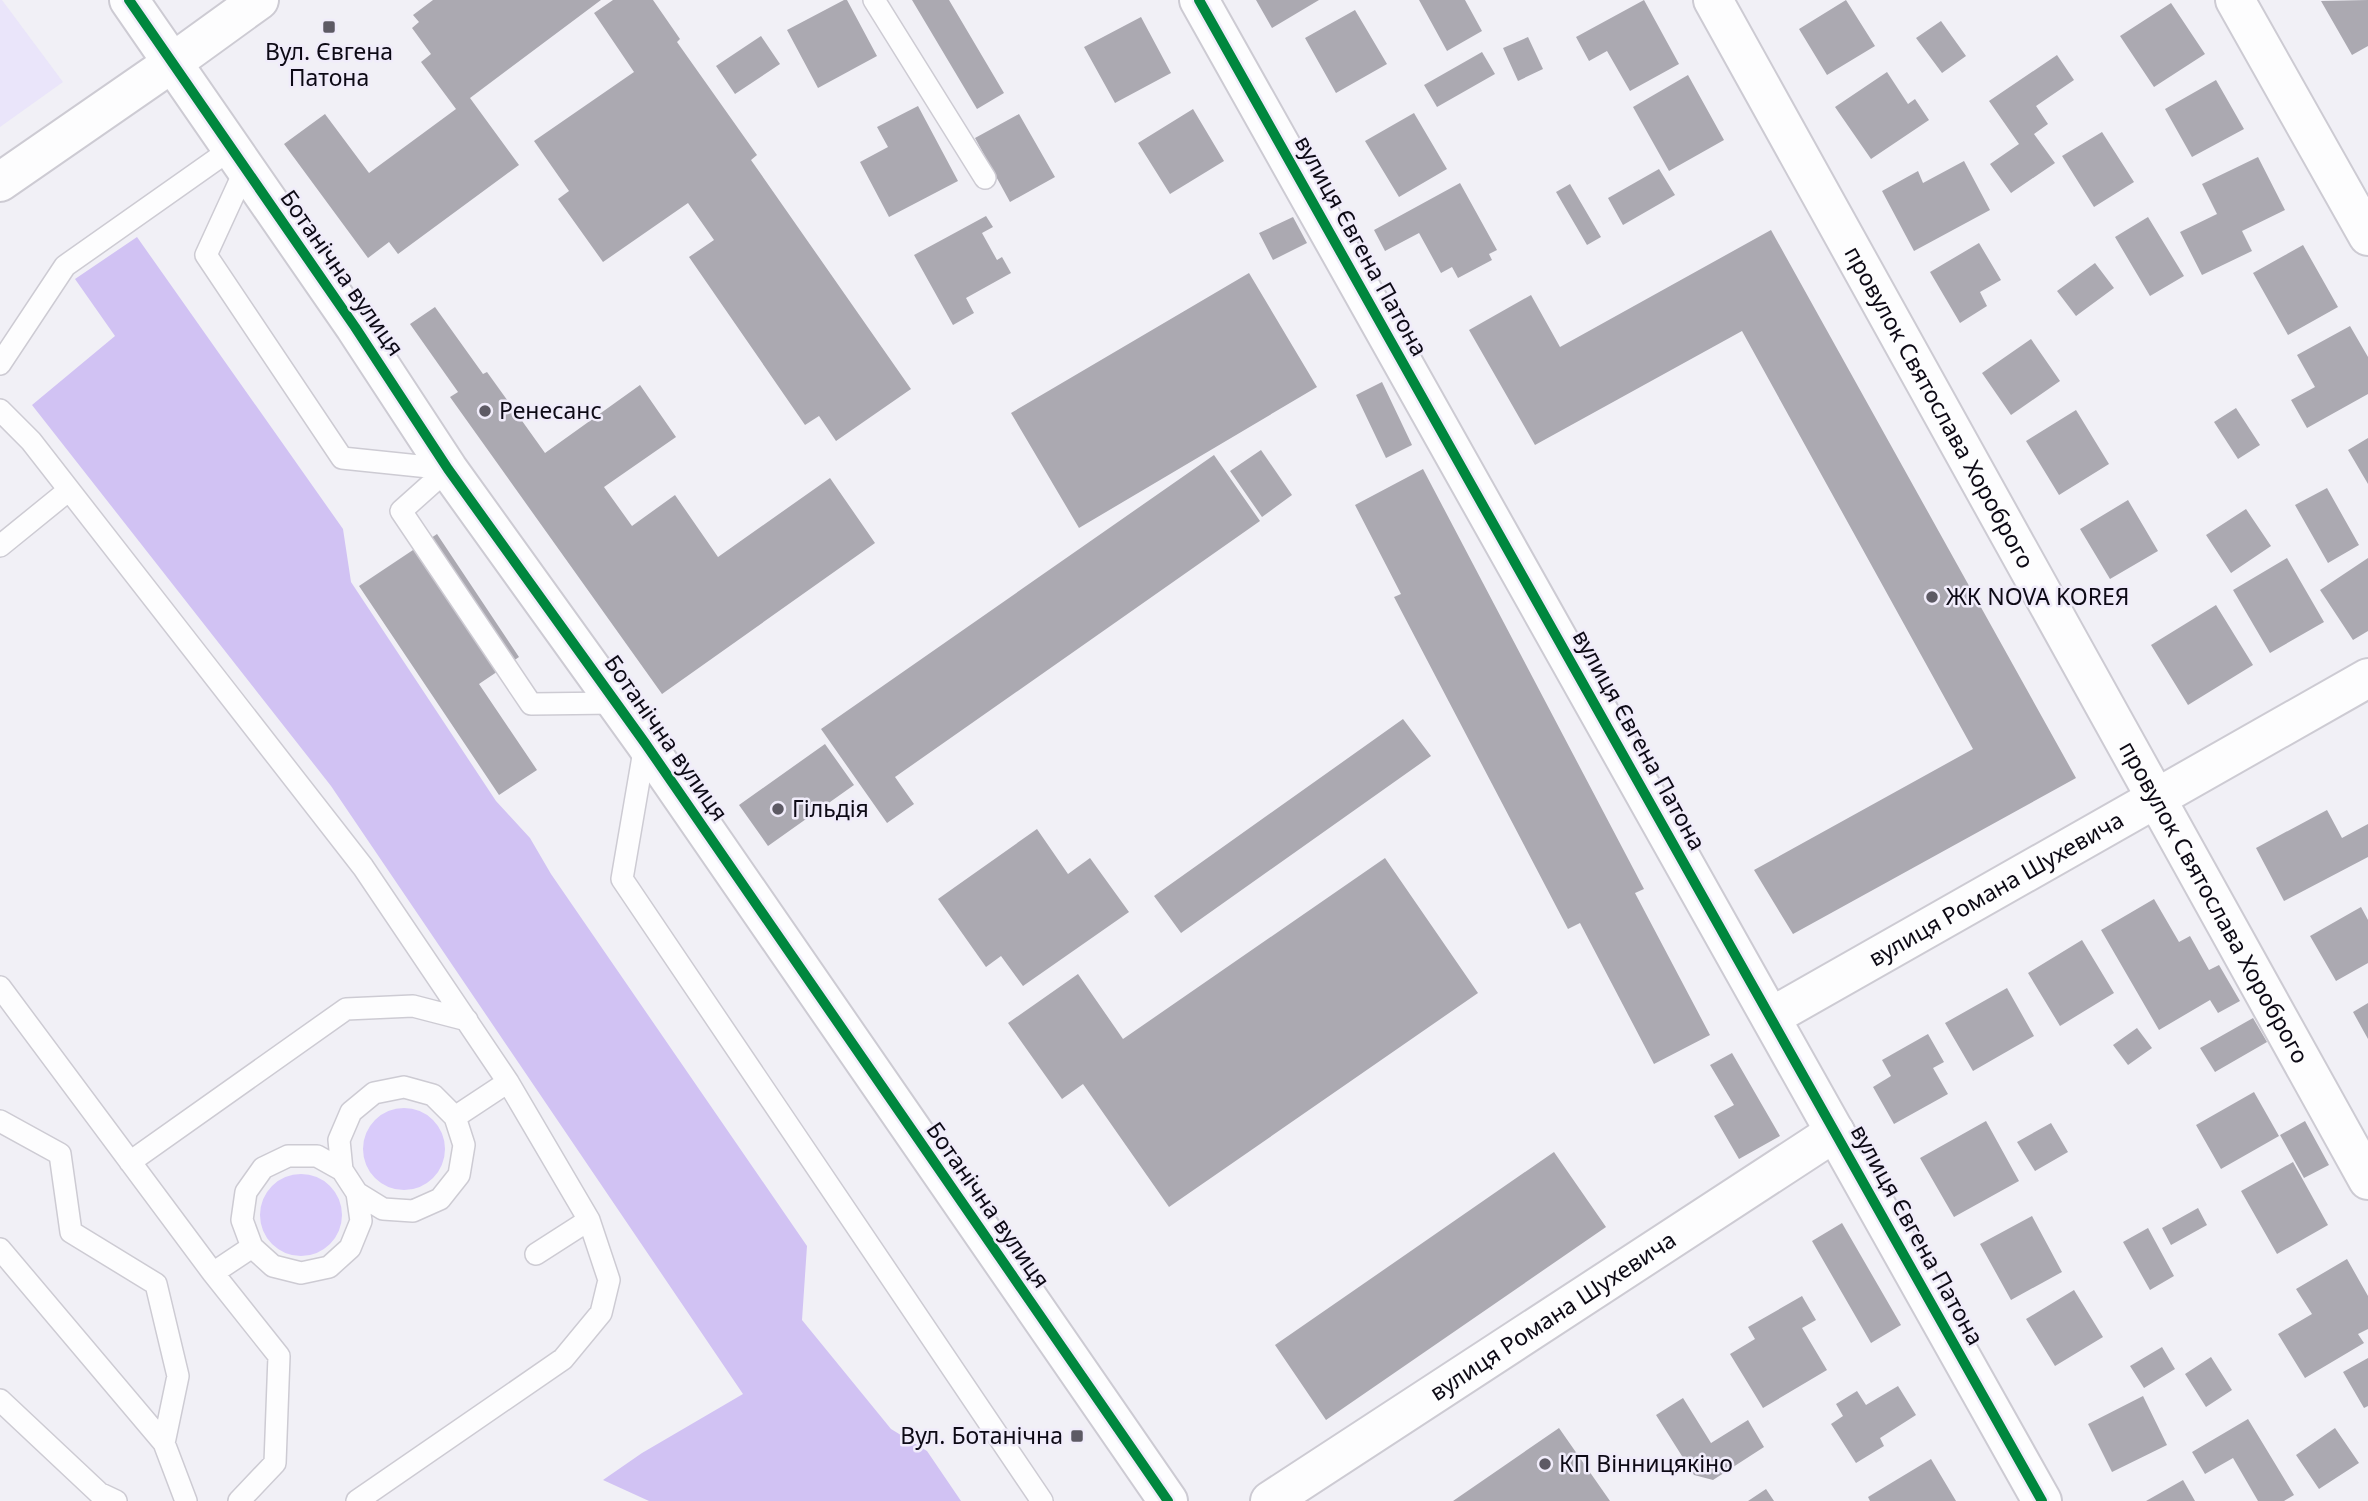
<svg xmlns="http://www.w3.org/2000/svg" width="2368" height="1501" viewBox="0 0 2368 1501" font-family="'Noto Sans',sans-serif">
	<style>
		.built { fill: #eae5fa }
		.green { fill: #d9cbfa }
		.forest { fill: #d1c2f3 }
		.building { fill: #aba9b1 }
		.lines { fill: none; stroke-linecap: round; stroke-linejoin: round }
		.service-casing { stroke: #cdcbd3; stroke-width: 24 }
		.minor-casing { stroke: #cdcbd3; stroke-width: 42 }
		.tertiary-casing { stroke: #cdcbd3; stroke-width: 42 }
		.service { stroke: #fdfdfe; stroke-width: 21 }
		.minor { stroke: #fdfdfe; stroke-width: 38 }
		.tertiary { stroke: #fdfdfe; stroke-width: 38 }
		.cycleway-casing { stroke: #f0ecfa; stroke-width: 15 }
		.cycleway { stroke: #00873e; stroke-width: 10 }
		.poi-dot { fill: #5d5a64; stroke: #f0ecfa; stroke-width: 2.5 }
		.labels { text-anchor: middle; stroke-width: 5; stroke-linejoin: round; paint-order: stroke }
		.poi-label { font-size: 23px; fill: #0d0a15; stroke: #f0ecfa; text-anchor: start }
		.street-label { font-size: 23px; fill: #0d0a15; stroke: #f0ecfa }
	</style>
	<rect width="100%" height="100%" fill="#f1f0f6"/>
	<!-- built -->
	<path class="built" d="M0,0h2l61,82 -63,45z"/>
	<!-- green -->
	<path class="green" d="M363 1149a41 41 0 1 1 82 0a41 41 0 1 1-82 0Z
		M260 1215a41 41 0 1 1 82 0a41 41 0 1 1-82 0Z"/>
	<!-- forest -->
	<path class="forest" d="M137,237l206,292 8,53 145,219 34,37 21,36 256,372 -5,74 89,109 36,22 34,50h-312l-46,-21 39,-27 101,-59 -412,-608 -299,-381 83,-69 -40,-57z"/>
	<!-- building -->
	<path class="building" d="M433,0h168l-131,98 49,67 -121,89 -9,-12 -21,16 -84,-114 41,-30 44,59 87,-64 -35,-47 10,-8 -19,-26 7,-6 -6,-7z
		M613,0h40l27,39 -3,3 80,113 -6,5 160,229 -75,52 -17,-25 -14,9 -116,-168 25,-17 -26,-37 -85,59 -45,-63 11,-8 -35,-50 100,-69 -40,-59z
		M844,0h3l30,56 -59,32 -31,-58z
		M912,0h37l55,93 -27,16z
		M1256,0h63l-47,28z
		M1419,0h46l17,31 -35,20z
		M1644,0l35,64 -49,27 -23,-40 -18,10 -13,-24z
		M1846,0l29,46 -48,29 -28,-46z
		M2368,0v46l-16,9 -31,-54z
		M2171,3l34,51 -51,33 -34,-51z
		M1355,10l32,54 -51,29 -31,-55z
		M1141,17l30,56 -56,30 -31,-56z
		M1941,21l25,35 -24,17 -26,-35z
		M761,36l19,28 -45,30 -19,-28z
		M1528,37l15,32 -25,12 -15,-33z
		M1482,52l13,22 -58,33 -13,-22z
		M2057,55l17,25 -38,26 12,18 -14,10 21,29 -44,30 -21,-29 29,-20 -30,-43z
		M1887,72l21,32 7,-5 14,21 -58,39 -36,-52z
		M1688,75l36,65 -55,31 -36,-64z
		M2216,80l28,49 -52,28 -27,-48z
		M918,106l40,75 -69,36 -29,-55 28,-15 -11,-20z
		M1193,109l31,52 -54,33 -32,-51z
		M1414,113l33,56 -48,28 -34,-56z
		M1019,114l36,63 -45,25 -35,-64z
		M2102,132l32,50 -40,25 -32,-51z
		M2258,157l27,53 -43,21 10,20 -50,24 -22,-43 37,-18 -15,-30z
		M1964,161l26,49 -76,41 -32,-60 36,-20 5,12z
		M1659,169l16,26 -52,30 -15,-27z
		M1460,183l37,67 -8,4 3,6 -34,18 -6,-11 -11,6 -22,-40 -34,18 -11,-21z
		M1570,184l31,53 -14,8 -31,-53z
		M986,216l7,11 -11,6 15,27 5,-3 9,16 -45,25 8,15 -21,12 -39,-70z
		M1293,217l14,26 -34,17 -14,-27z
		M2148,217l36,59 -34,20 -35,-59z
		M1771,230l305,548 -283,156 -39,-64 219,-121 -231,-418 -207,114 -66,-115 62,-35 29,52z
		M1979,243l22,37 -21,12 7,14 -27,17 -30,-51z
		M2303,245l35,62 -50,28 -35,-62z
		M2095,263l19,25 -38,28 -19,-25z
		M1249,273l68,114 -238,141 -68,-115z
		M435,307l48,67 4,-2 58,81 95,-68 36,52 -72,50 28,39 43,-31 43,62 112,-79 45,65 -213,151 -212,-297 8,-5 -48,-68z
		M2350,326l18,31v37l-61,34 -16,-28 24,-13 -18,-32z
		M2031,339l29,42 -49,34 -29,-42z
		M1382,382l30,63 -26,13 -30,-63z
		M2236,408l24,37 -22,14 -24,-37z
		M2076,410l33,54 -50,31 -33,-54z
		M2368,438v46l-20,-34z
		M1261,450l31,45 -30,22 -32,-46z
		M1214,455l46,66 -365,256 19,27 -27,19 -66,-94z
		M1423,469l221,420 -9,4 75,142 -56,29 -74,-141 -12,6 -174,-332 7,-3 -46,-89z
		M2327,488l32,57 -31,18 -33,-58z
		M2128,500l30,51 -48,28 -30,-50z
		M2246,509l25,37 -40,27 -25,-38z
		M437,534l82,123 -40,27 58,86 -38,25 -140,-209z
		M2287,558l37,64 -54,31 -37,-63z
		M2368,558v73l-15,9 -33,-50z
		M2216,605l37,60 -65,40 -37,-60z
		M1403,719l28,37 -250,177 -27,-37z
		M825,744l29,41 -86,61 -29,-41z
		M2327,810l15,28 26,-14v33l-84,44 -28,-53z
		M1037,829l31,45 22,-16 39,54 -106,74 -22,-30 -15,11 -48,-68z
		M1385,858l93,135 -309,214 -86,-123 -21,15 -54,-76 70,-49 45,65z
		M2154,899l25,43 11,-6 19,34 10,-5 21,36 -22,12 -8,-13 -51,30 -58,-100z
		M2361,907l7,13v43l-32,18 -26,-45z
		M2082,940l32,53 -54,33 -32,-53z
		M2007,988l27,48 -61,35 -28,-48z
		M2368,1003v36l-15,-27z
		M2253,1018l14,24 -52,30 -15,-24z
		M2137,1028l15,20 -24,17 -15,-20z
		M1928,1034l16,28 -11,6 15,26 -54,30 -21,-37 18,-11 -9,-16z
		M1732,1053l48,83 -41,23 -25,-43 20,-11 -24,-40z
		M2254,1092l25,44 -58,33 -25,-44z
		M1986,1121l33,60 -65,36 -34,-59z
		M2305,1121l24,44 -25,13 -24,-43z
		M2051,1123l17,29 -33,19 -18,-29z
		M1554,1152l52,75 -280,193 -51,-75z
		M2293,1162l35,63 -51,29 -36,-63z
		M2198,1208l9,17 -36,20 -9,-17z
		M2032,1216l30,56 -51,28 -31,-56z
		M1842,1223l59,102 -30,18 -59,-102z
		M2148,1228l26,48 -24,14 -27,-48z
		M2347,1259l21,37v33l-10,5 6,9 -59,35 -27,-44 34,-20 -16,-25z
		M2074,1290l29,47 -48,29 -29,-47z
		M1802,1296l14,24 -14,8 25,42 -64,38 -33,-54 25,-15 -7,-12z
		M2162,1347l13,22 -31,19 -14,-22z
		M2211,1357l21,33 -26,17 -21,-33z
		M2368,1358v48l-4,2 -21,-36z
		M1898,1386l18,29 -36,23 4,8 -28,17 -25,-39 12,-8 -7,-12 21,-13 9,14z
		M2143,1396l24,49 -55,27 -24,-48z
		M1683,1398l28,45 37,-23 16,27 -51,33 -19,-5 -38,-60z
		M2248,1419l46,76 -10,6h-26l-25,-43 -28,16 -13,-22z
		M1559,1428l51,73h-157z
		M2335,1428l24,35 -40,26 -23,-34z
		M1931,1459l25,42h-86l-2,-4z
		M2183,1480l12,21h-49z
		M1766,1489l8,12h-26z"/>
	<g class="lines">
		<!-- service casing -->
		<g class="service-casing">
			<path id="service" d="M874,0l111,178
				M245,170l-39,85 136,203 106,11
				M0,364l65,-98 166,-117
				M0,410l31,31 332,426 145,215 81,138 20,60 -8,33 -38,46 -206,142
				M448,469l-47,42 130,193 86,-1
				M0,546l69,-56
				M645,745l-23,134 420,622
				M0,987l213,286 66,83 -4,107 -36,38
				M455,1117l53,-35
				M0,1121l60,33 11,78 85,52 22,92 -14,67
				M130,1162l216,-153 67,-3 54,14
				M342,1170l-3,-30 12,-28 23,-19 30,-6 29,8 22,22 9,28 -5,30 -19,24 -27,12 -30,-2 -26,-16 -15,-23 -25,-14h-29l-25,12 -17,24 -4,28 10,27 21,19 28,7 28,-6 21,-19 11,-27 -4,-28
				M0,1249l164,194 22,58
				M536,1254l53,-34
				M213,1273l39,-26
				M0,1400l99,93 17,8"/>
		</g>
		<!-- minor casing -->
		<g class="minor-casing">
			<g id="minor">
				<path d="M129,0l226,327 93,142 197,274 523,758"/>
				<path d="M1199,0l843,1501"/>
				<path id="s1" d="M1713,0l655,1180"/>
				<path d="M2235,0l133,236"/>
				<path d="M0,182l172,-119"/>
				<path id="s2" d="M1771,1017l597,-339"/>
				<path id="s3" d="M1270,1501l565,-369"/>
			</g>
		</g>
		<!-- tertiary casing -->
		<g class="tertiary-casing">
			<path id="tertiary" d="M172,63l87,-63"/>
		</g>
		<!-- service -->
		<use href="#service" class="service"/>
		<!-- minor -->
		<use href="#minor" class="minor"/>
		<!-- tertiary -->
		<use href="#tertiary" class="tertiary"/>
		<!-- cycleway casing -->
		<g class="cycleway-casing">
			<path id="cycleway" d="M129,0l226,327 93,142 197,274 523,758
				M1199,0l843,1501"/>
		</g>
		<!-- cycleway -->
		<use href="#cycleway" class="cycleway"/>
	</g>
	<!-- markers -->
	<g class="poi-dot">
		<rect x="322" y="20" width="14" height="14" rx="3.5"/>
		<circle cx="485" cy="411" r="7"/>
		<circle cx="1932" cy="597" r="7"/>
		<circle cx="778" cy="809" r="7"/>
		<rect x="1070" y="1429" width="14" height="14" rx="3.5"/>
		<circle cx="1545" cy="1464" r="7"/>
	</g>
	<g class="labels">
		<!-- poi labels -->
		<g class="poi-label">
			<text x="329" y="60" text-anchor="middle">Вул. Євгена<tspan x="329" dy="26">Патона</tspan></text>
			<text x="499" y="419">Ренесанс</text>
			<text x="1946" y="605">ЖК NOVA KOREЯ</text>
			<text x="792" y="817">Гільдія</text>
			<text x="1063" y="1444" text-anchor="end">Вул. Ботанічна</text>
			<text x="1559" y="1472">КП Вінницякіно</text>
		</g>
		<!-- street labels -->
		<g class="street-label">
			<text transform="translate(1361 246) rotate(61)" y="8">вулиця Євгена Патона</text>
			<text transform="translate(342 273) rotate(55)" y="8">Ботанічна вулиця</text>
			<text dy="8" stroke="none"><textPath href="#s1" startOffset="466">провулок Святослава Хороброго</textPath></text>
			<text transform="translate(666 738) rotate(55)" y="8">Ботанічна вулиця</text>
			<text transform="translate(1639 740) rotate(61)" y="8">вулиця Євгена Патона</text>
			<text dy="8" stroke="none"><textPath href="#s2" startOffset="259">вулиця Романа Шухевича</textPath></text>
			<text dy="8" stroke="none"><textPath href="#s1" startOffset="1032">провулок Святослава Хороброго</textPath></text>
			<text transform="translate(988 1205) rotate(55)" y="8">Ботанічна вулиця</text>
			<text transform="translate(1917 1235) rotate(61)" y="8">вулиця Євгена Патона</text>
			<text dy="8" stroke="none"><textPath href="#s3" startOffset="338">вулиця Романа Шухевича</textPath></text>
		</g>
	</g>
</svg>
